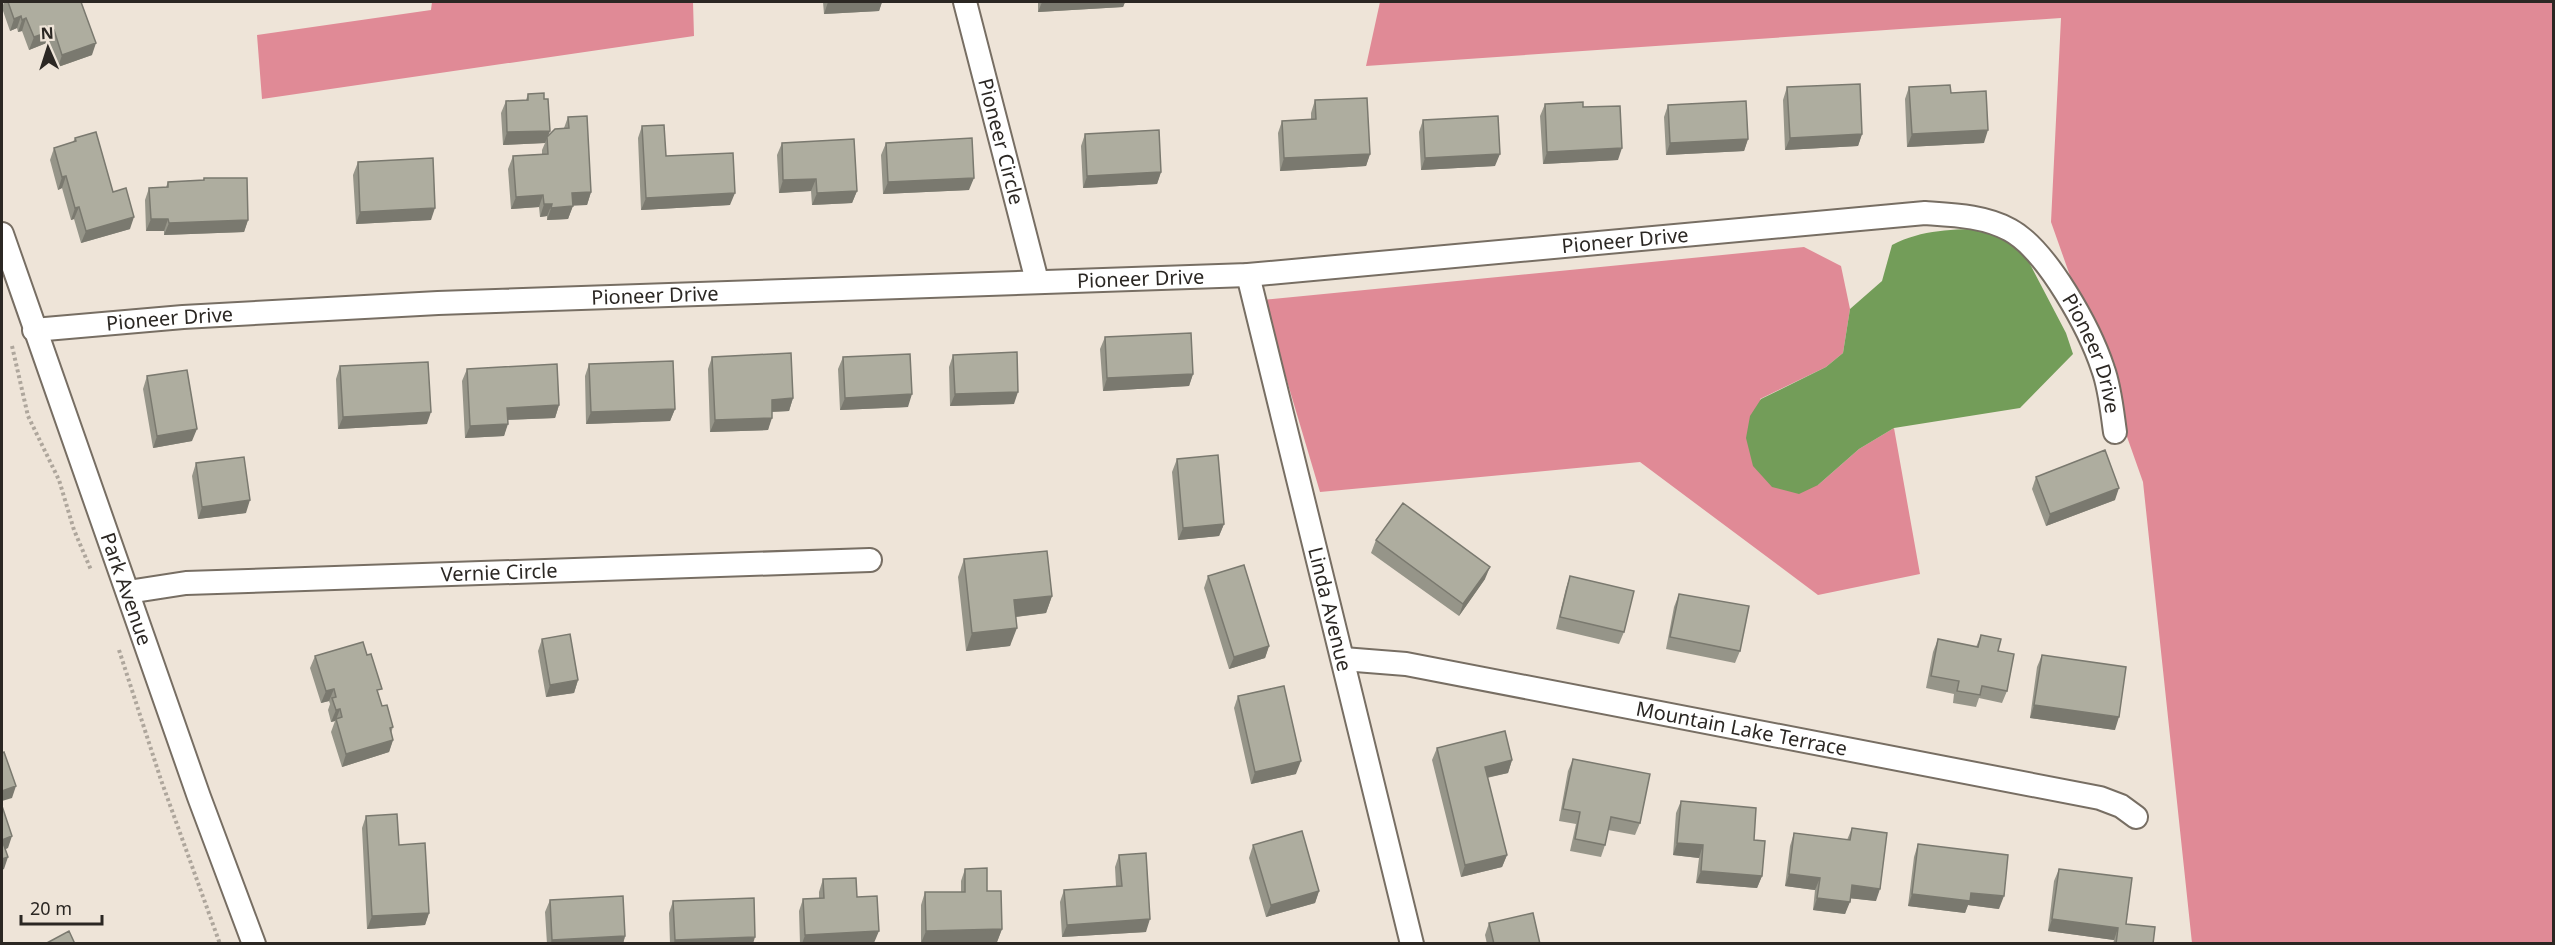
<svg xmlns="http://www.w3.org/2000/svg" width="2555" height="945" viewBox="0 0 2555 945" font-family="'Noto Sans',sans-serif">
	<style>
		.forest { fill: #e08a96 }
		.water { fill: #739d59 }
		.lines { fill: none; stroke-linecap: round; stroke-linejoin: round }
		.street-casing { stroke: #776e63; stroke-width: 26 }
		.path { stroke: #aea69c; stroke-width: 4; stroke-dasharray: 3 3; stroke-linecap: butt }
		.street { stroke: #fff; stroke-width: 22 }
		.wall { fill: #969589 }
		.shaded-wall { fill: #7a796f }
		.building { fill: #aead9f; stroke: #7a796f; stroke-width: 1.5 }
		.labels { text-anchor: middle; stroke-width: 4.5; stroke-linejoin: round; paint-order: stroke }
		.street-label { font-size: 20px; fill: #2b2723; stroke: #eee4d8 }
	</style>
	<rect width="100%" height="100%" fill="#eee4d8"/>
	<!-- forest -->
	<path class="forest" d="M432,2h261l1,34 -432,63 -5,-64 174,-25z
		M1380,2h1173v941h-361l-49,-461 -92,-260 10,-204 -695,48z
		M1804,247l37,19 9,43 -7,44 -17,14 -66,32 58,86 41,-36 35,-21 26,146 -102,21 -178,-133 -320,30 -57,-192z"/>
	<!-- water -->
	<path class="water" d="M1988,228l32,17 46,88 7,21 -53,54 -126,20 -35,21 -41,36 -19,9 -27,-7 -19,-21 -7,-28 4,-22 11,-17 65,-32 17,-14 7,-44 32,-28 10,-36c30,-16 62,-15 96,-17z"/>
	<g class="lines">
		<!-- street casing -->
		<g class="street-casing">
			<g id="street">
				<path id="s1" d="M965,2l72,279"/>
				<path id="s2" d="M2,234l197,563 55,147"/>
				<path id="s3" d="M1248,275l164,669"/>
				<path id="s4" d="M34,330l149,-13 255,-14 810,-28 677,-62c29,2 60,3 85,17 37,20 80,99 93,139 7,19 9,42 12,63"/>
				<path id="s5" d="M128,592l58,-9 684,-23"/>
				<path id="s6" d="M1343,659l63,5 694,134 21,8 15,11"/>
			</g>
		</g>
		<!-- path -->
		<path class="path" d="M12,346l16,70 31,64 15,50 17,40
			M119,650l42,130 59,164"/>
		<!-- street -->
		<use href="#street" class="street"/>
	</g>
	<!-- wall -->
	<path class="wall" d="M4,2h77l11,53 -34,12 -9,-25 -20,8 -7,-19 -4,1 -1,-4 -7,3 -8,-23z
		M823,2h59l-3,9 -55,3z
		M1038,2h87l-2,5 -85,5z
		M1787,87l75,47 -4,12 -73,4 -2,-50z
		M1909,87l42,6 33,50 -77,4 -2,-48z
		M528,94l16,5 6,32 -2,5 16,-8 4,-11 23,75 -4,13h-14l-5,14 -21,1v-4l-7,1 -1,-10 -28,2 -3,-40 5,-13 29,-2v-4l3,-7 -42,2 -2,-32 5,-12 20,-1z
		M1315,100l55,54 -4,12 -86,5 -2,-38 4,-12 29,-2v-6z
		M1545,104l38,3 35,53 -75,4 -3,-48z
		M1668,105l80,34 -4,12 -78,4 -2,-38z
		M1423,120l72,46 -74,4 -2,-38z
		M642,126l24,30 64,49 -89,5 -3,-72z
		M1085,134l76,38 -4,12 -74,4 -2,-42z
		M75,138l38,54 17,37 -49,14 -7,-24 -3,1 -9,-32 -4,2 -8,-30 4,-12 19,-6z
		M782,143l75,48 -5,12 -40,2 -1,-14 -32,2 -2,-38z
		M886,143l83,47 -86,4 -2,-39z
		M358,162l73,58 -75,4 -3,-49z
		M204,178l44,42 -4,12 -80,3v-4h-18l-1,-31 4,-12 17,-1 2,-5 35,-2z
		M1105,337l88,37 -4,12 -86,5 -3,-42z
		M953,355l61,49 -64,2 -1,-39z
		M712,357l81,41 -4,13 -17,1 -4,18 -58,2 -2,-63z
		M843,357l65,50 -68,3 -2,-41z
		M589,364l86,45 -5,12 -84,3 -1,-48z
		M340,366l87,58 -89,5 -2,-50z
		M467,369l92,36 -4,13 -47,2 -4,16 -39,2 -3,-57z
		M147,376l45,65 -39,7 -10,-59z
		M1177,459l47,65 -5,12 -41,4 -6,-68z
		M196,463l50,50 -48,6 -6,-43z
		M2036,477l79,23 -69,26 -14,-37z
		M1376,540l109,39 -26,37 -88,-63z
		M964,559l88,37 -6,17 -30,4 -6,29 -44,5 -8,-74z
		M1208,576l61,70 -4,12 -36,11 -25,-81z
		M1570,576l54,56 -5,12 -63,-15 10,-41z
		M1679,594l61,57 -5,12 -69,-14 8,-42z
		M1981,635l17,16 9,40 -5,12 -23,-5 -3,9 -23,-4 1,-9 -28,-6 7,-36 5,-13 38,8z
		M542,639l36,41 -4,13 -28,4 -8,-46z
		M2042,655l73,75 -85,-12 7,-51z
		M315,656l64,40 3,10 11,21 -2,6 2,7 -4,12 -47,15 -11,-35 4,-11 -4,1 -3,-12 2,-6 -1,-3 -8,2 -11,-35z
		M1238,696l58,78 -45,10 -17,-76z
		M1437,748l75,12 -4,13 -21,5 20,77 -5,12 -41,10 -29,-117z
		M1573,759l67,64 -5,12 -27,-5 -3,15 -4,12 -31,-6 6,-27 -17,-3 9,-50z
		M1681,801l73,39 8,36 -5,12 -61,-5 3,-25 -26,-3 3,-42z
		M366,816l33,29 30,68 -4,12 -58,4 -5,-101z
		M1852,828l24,73 -26,-3 -5,16 -32,-4 2,-20 -30,-4 5,-40 4,-13 53,7z
		M1918,844l81,65 -31,-4 -3,8 -57,-7 6,-49z
		M1253,845l66,46 -4,12 -49,14 -17,-59z
		M1119,855l27,77 -84,5 -2,-35 4,-12 52,-4 -1,-19z
		M965,869l22,22 15,38 -5,13 -76,1v-38l4,-13h36v-11z
		M2059,869l67,55 27,20h-40l1,-4 -66,-9 6,-50z
		M823,879l34,18 17,46 -74,1 -1,-33 4,-12 16,-1v-6z
		M550,900l75,36 -2,8h-76l-2,-32z
		M673,901l80,43h-83l-1,-31z
		M1489,923l51,21h-53l-2,-9z"/>
	<!-- shaded-wall -->
	<path class="shaded-wall" d="M828,2h54l-3,9 -55,3z
		M1042,2h83l-2,5 -85,5z
		M21,16l-4,12 -7,3 4,-12z
		M26,18l-4,13 -4,1 4,-12z
		M54,30l-5,12 -20,8 5,-13z
		M96,43l-4,12 -34,12 4,-12z
		M1988,130l-4,13 -77,4 5,-13z
		M550,131l-5,12 -42,2 4,-13z
		M1862,134l-4,12 -73,4 5,-12z
		M1748,139l-4,12 -78,4 4,-12z
		M1622,148l-4,12 -75,4 4,-12z
		M1370,154l-4,12 -86,5 4,-13z
		M1500,154l-5,12 -74,4 4,-12z
		M1161,172l-4,12 -74,4 4,-12z
		M66,176l-4,12 -4,2 4,-13z
		M974,178l-5,12 -86,4 5,-12z
		M816,179l-5,12 -32,2 4,-13z
		M857,191l-5,12 -40,2 5,-12z
		M591,192l-4,13 -19,1 4,-13z
		M735,193l-5,12 -89,5 5,-12z
		M543,195l-4,12 -28,2 5,-12z
		M544,204h8l-5,12 -7,1z
		M573,206l-5,13 -21,1 4,-12z
		M79,207l-5,12 -3,1 4,-12z
		M435,208l-4,12 -75,4 4,-12z
		M134,217l-4,12 -49,14 5,-12z
		M151,219h17l-4,12h-18z
		M248,220l-4,12 -80,3 5,-12z
		M1193,374l-4,12 -86,5 4,-13z
		M1018,392l-4,12 -64,2 5,-12z
		M912,394l-4,13 -68,3 5,-12z
		M793,398l-4,13 -22,1 5,-12z
		M559,405l-4,13 -52,2 4,-12z
		M675,409l-5,12 -84,3 5,-12z
		M431,412l-4,12 -89,5 5,-12z
		M772,418l-4,12 -58,2 5,-12z
		M508,424l-4,12 -39,2 5,-12z
		M197,429l-5,12 -39,7 4,-12z
		M2119,488l-4,12 -69,26 4,-12z
		M250,500l-4,13 -48,6 4,-12z
		M1224,524l-5,12 -41,4 5,-12z
		M1490,567l-5,12 -26,37 4,-12z
		M1052,596l-6,17 -39,5 7,-18z
		M1017,628l-7,18 -44,5 6,-18z
		M1269,646l-4,12 -36,11 5,-12z
		M578,680l-4,13 -28,4 4,-12z
		M334,689l-5,12 -8,2 5,-12z
		M2034,705l85,12 -4,13 -85,-12z
		M340,709l-4,11v-1l-1,2 -4,1 5,-12z
		M393,740l-4,12 -47,15 4,-13z
		M1512,760l-4,13 -28,6 5,-12z
		M1301,761l-5,13 -45,10 4,-12z
		M16,786l-4,12 -10,3v-10z
		M12,836l-4,12 -6,3v-11z
		M1677,843l26,2 -4,13 -26,-3z
		M1507,855l-5,12 -41,10 4,-12z
		M8,857l-4,12 -2,1v-11z
		M1701,871l61,5 -5,12 -61,-5z
		M1789,874l31,4 -5,12 -30,-4z
		M1852,885l28,4 -4,12 -29,-3z
		M1319,891l-4,12 -49,14 5,-12z
		M1971,893l33,3 -5,13 -31,-4 -3,8 -57,-7 4,-12z
		M1817,898l33,4 -5,12 -32,-4z
		M429,913l-4,12 -58,4 5,-13z
		M1150,919l-4,13 -84,5 5,-12z
		M2052,919l66,9 -4,12 -66,-9z
		M1002,929l-5,13 -76,1 5,-12z
		M879,931l-5,12 -72,1 3,-9z
		M625,936l-2,8h-73l2,-4z
		M755,937l-2,7h-80l2,-4z"/>
	<!-- building -->
	<path class="building" d="M8,2h73l15,41 -34,12 -8,-25 -20,7 -8,-19 -4,2 -1,-4 -7,3z
		M1860,84l2,50 -72,4 -3,-51z
		M1950,85l1,8 35,-2 2,39 -76,4 -3,-47z
		M544,93v6h4l2,32 -43,1 -1,-31 22,-1v-6z
		M1367,98l3,56 -86,4 -2,-37 34,-2 -1,-19z
		M1746,101l2,38 -78,4 -2,-38z
		M1583,102v5l37,-1 2,42 -75,4 -2,-48z
		M587,116l4,76 -19,1 1,13 -22,2 1,-4h-8l-1,-9 -27,2 -3,-41 35,-2 -1,-17 8,-8 14,-1 -1,-11z
		M1498,116l2,38 -75,4 -2,-38z
		M664,125l2,31 67,-3 2,40 -89,5 -4,-72z
		M1159,130l2,42 -74,4 -2,-42z
		M96,132l17,60 13,-4 8,29 -48,14 -7,-24 -4,1 -9,-32 -4,1 -8,-29 22,-7 -1,-3z
		M972,138l2,40 -86,4 -2,-39z
		M854,139l3,52 -40,2 -1,-14 -33,1 -1,-37z
		M433,158l2,50 -75,4 -2,-50z
		M204,178h43l1,42 -79,3 -1,-4h-17l-2,-31 19,-1v-5l36,-2z
		M1191,333l2,41 -86,4 -2,-41z
		M1017,352l1,40 -63,2 -2,-39z
		M791,353l2,45 -21,2v18l-57,2 -3,-63z
		M910,354l2,40 -67,4 -2,-41z
		M673,361l2,48 -84,3 -2,-48z
		M428,362l3,50 -88,5 -3,-51z
		M557,364l2,41 -52,3 1,16 -38,2 -3,-57z
		M187,370l10,59 -40,7 -10,-60z
		M2105,450l14,38 -69,26 -14,-37z
		M1218,455l6,69 -41,4 -6,-69z
		M244,457l6,43 -48,7 -6,-44z
		M1403,503l87,64 -27,37 -87,-64z
		M1047,551l5,45 -38,4 3,28 -45,5 -8,-74z
		M1244,565l25,81 -35,11 -26,-81z
		M1570,576l64,15 -10,41 -64,-15z
		M1679,594l70,12 -9,45 -70,-14z
		M570,634l8,46 -28,5 -8,-46z
		M1981,635l20,4 -3,12 16,3 -7,37 -25,-5 -2,9 -23,-4 2,-10 -28,-5 7,-37 40,8z
		M363,642l4,13 4,-1 11,35 -5,1 5,16 5,-1 6,22 -3,1 3,12 -47,14 -10,-35 6,-2 -2,-8 -4,1 -4,-12 4,-1 -2,-8 -8,2 -11,-35z
		M2042,655l84,12 -7,50 -85,-12z
		M1284,686l17,75 -46,11 -17,-76z
		M1505,731l7,29 -27,7 22,88 -42,10 -28,-117z
		M4,752l12,34 -14,5v-38z
		M1573,759l77,15 -10,49 -29,-6 -6,28 -30,-6 5,-27 -17,-3z
		M1681,801l75,7 -2,32 11,1 -3,35 -61,-5 2,-26 -26,-2z
		M2,806l10,30 -10,4 6,17 -6,2z
		M397,814l2,31 26,-2 4,70 -57,3 -6,-100z
		M1852,828l35,5 -7,56 -28,-4 -2,17 -33,-4 3,-20 -31,-4 5,-41 56,7z
		M1302,831l17,60 -48,14 -18,-60z
		M1918,844l90,11 -4,41 -33,-3 -1,8 -58,-7z
		M1146,853l4,66 -83,6 -3,-35 58,-4 -3,-31z
		M987,868v23h14l1,38 -76,2 -1,-39h40v-23z
		M2059,869l73,9 -6,46 29,3 -2,17h-37l2,-16 -66,-9z
		M856,878l1,19 20,-1 2,35 -74,4 -2,-36 21,-1 -1,-19z
		M623,896l2,40 -73,4 -2,-40z
		M754,898l1,39 -80,3 -2,-39z
		M1533,913l7,31h-46l-5,-21z
		M69,931l6,13h-30z"/>
	<g class="labels">
		<!-- street labels -->
		<g class="street-label">
			<text dy="7" stroke="none"><textPath href="#s1" startOffset="144">Pioneer Circle</textPath></text>
			<text dy="7" stroke="none"><textPath href="#s4" startOffset="1594">Pioneer Drive</textPath></text>
			<text dy="7" stroke="none"><textPath href="#s4" startOffset="1108">Pioneer Drive</textPath></text>
			<text dy="7" stroke="none"><textPath href="#s4" startOffset="622">Pioneer Drive</textPath></text>
			<text dy="7" stroke="none"><textPath href="#s4" startOffset="136">Pioneer Drive</textPath></text>
			<text dy="7" stroke="none"><textPath href="#s4" startOffset="2134">Pioneer Drive</textPath></text>
			<text dy="7" stroke="none"><textPath href="#s5" startOffset="372">Vernie Circle</textPath></text>
			<text dy="7" stroke="none"><textPath href="#s2" startOffset="376">Park Avenue</textPath></text>
			<text dy="7" stroke="none"><textPath href="#s3" startOffset="344">Linda Avenue</textPath></text>
			<text dy="7" stroke="none"><textPath href="#s6" startOffset="405">Mountain Lake Terrace</textPath></text>
		</g>
	</g>
	<!-- border -->
	<rect width="2555" height="945" fill="none" stroke="#2b2723" stroke-width="6"/>
	<!-- north arrow -->
	<g transform="translate(48 48) rotate(357)" stroke="#eee4d8" stroke-width="4.5" paint-order="stroke">
	<path d="M0-4.5L10 22L0 15L-10 22Z" fill="#2b2723"/>
	<text y="-9" font-size="16" font-weight="bold" text-anchor="middle" fill="#2b2723">N</text>
	</g>
	<!-- scale -->
	<path d="M21 915v9h81v-9" fill="none" stroke="#2b2723" stroke-width="3"/>
	<text x="30" y="915" font-size="18" fill="#2b2723" stroke="#eee4d8" stroke-width="4.5" paint-order="stroke">20 m</text>
</svg>
